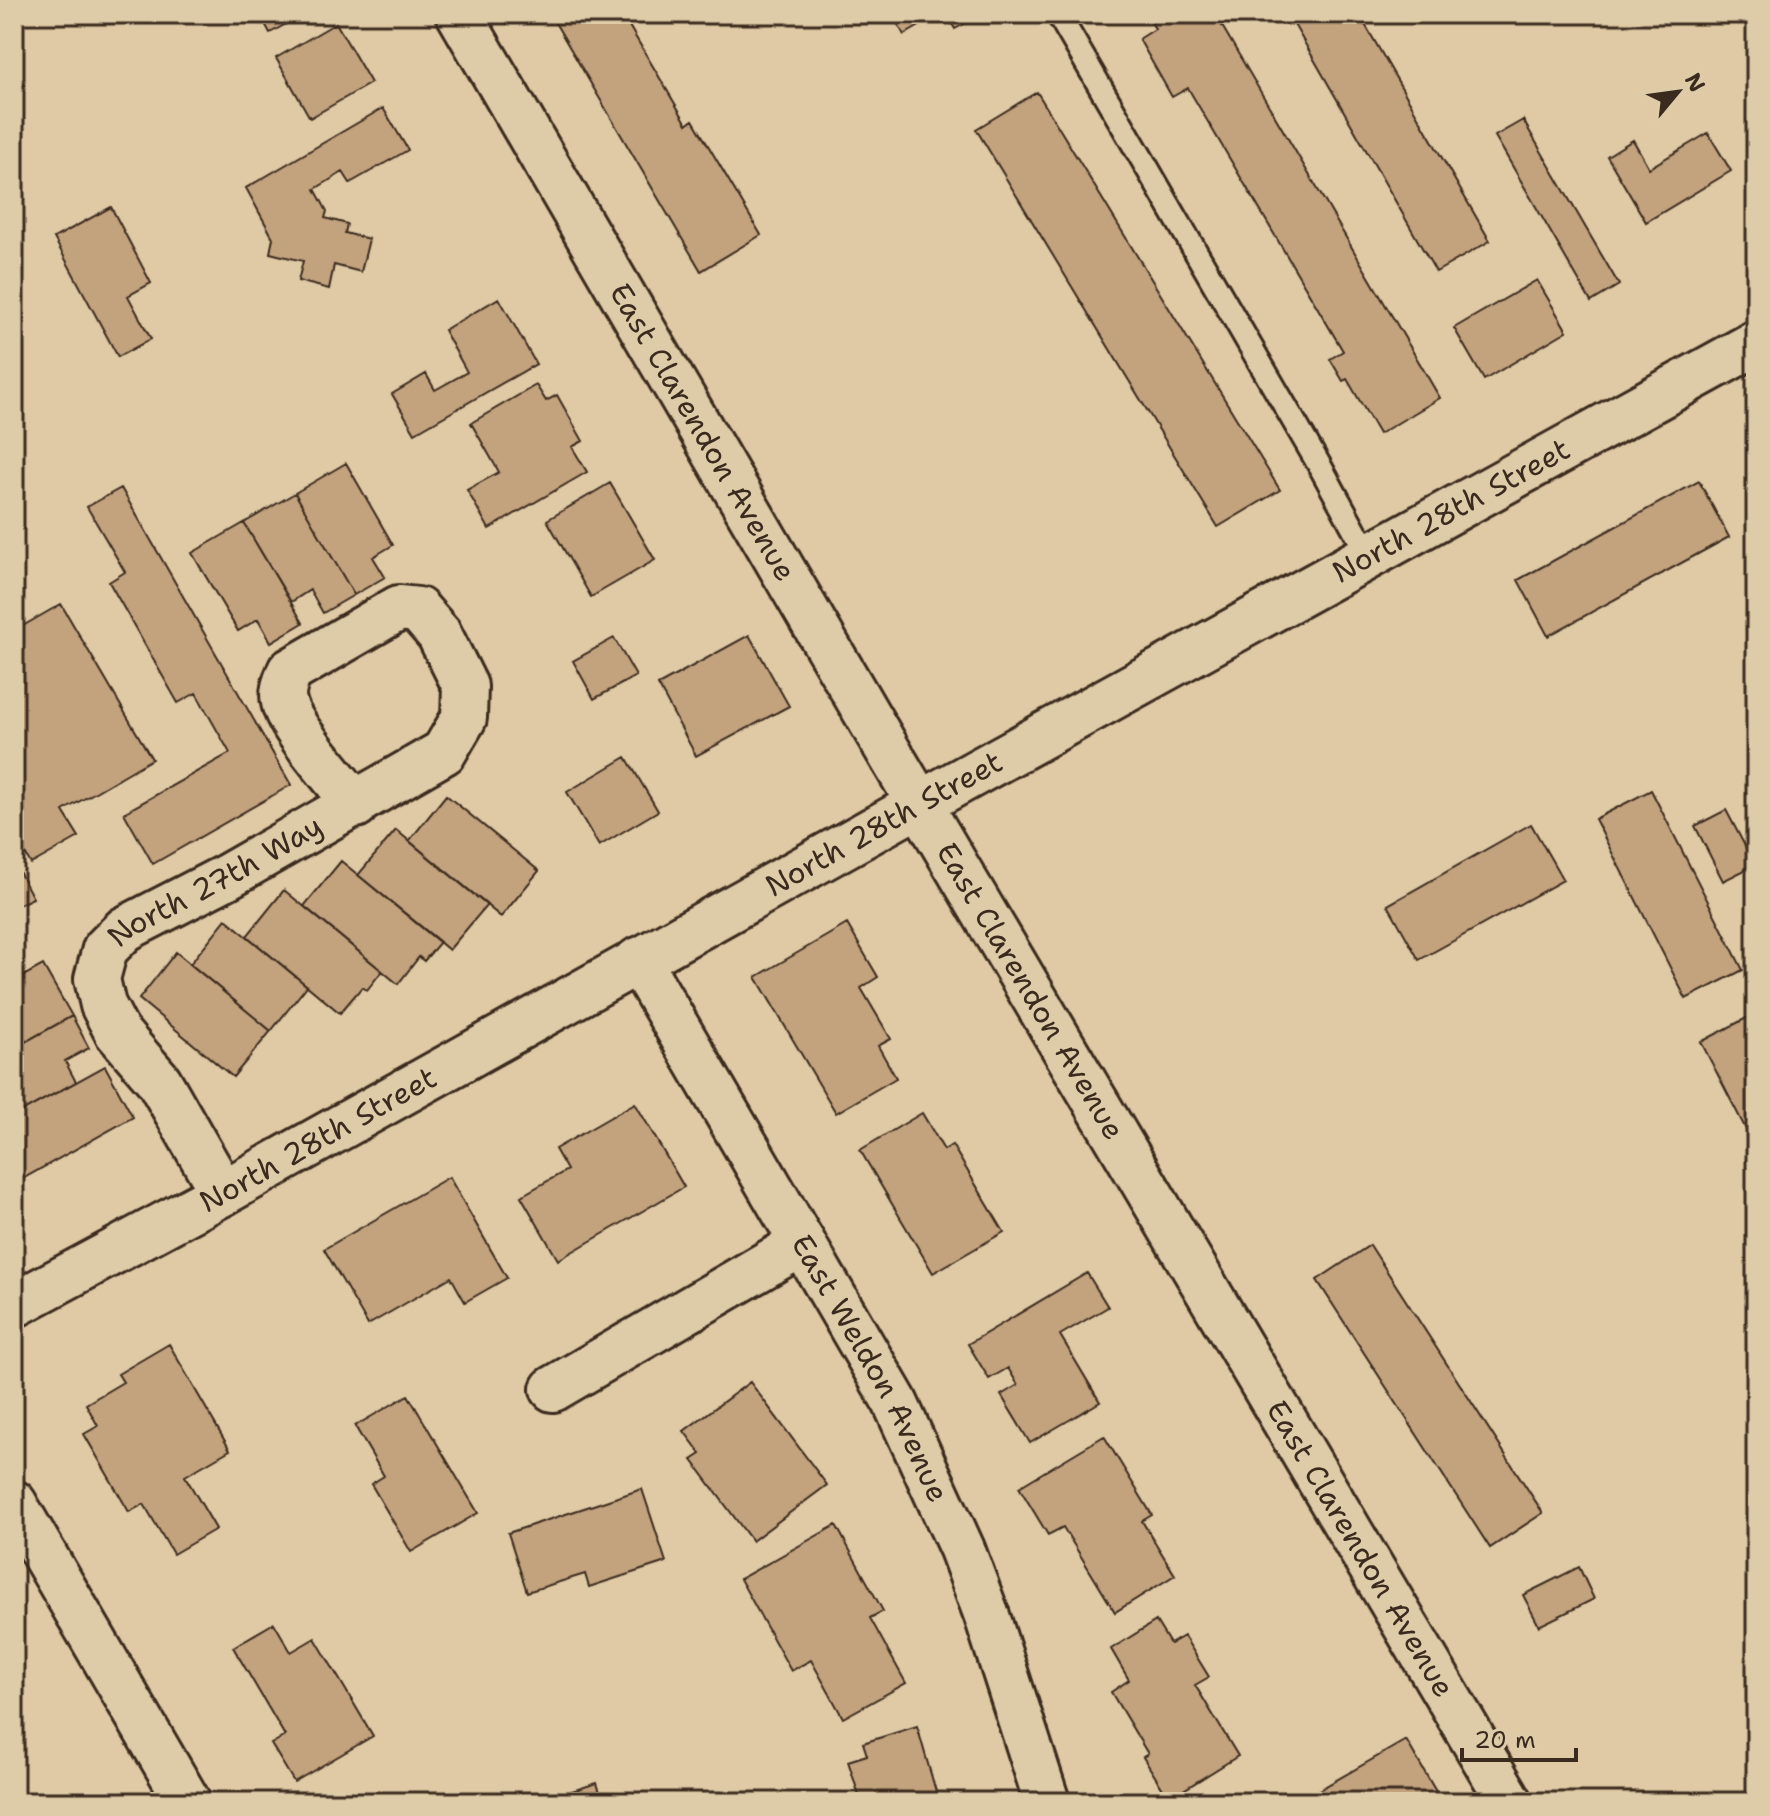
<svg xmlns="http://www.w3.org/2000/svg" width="1770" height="1816" viewBox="0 0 1770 1816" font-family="'Shantell Sans',sans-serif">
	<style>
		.building { fill: #c3a37e; stroke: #3b2a1e; stroke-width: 2 }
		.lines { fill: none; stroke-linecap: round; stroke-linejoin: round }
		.service-casing { stroke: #3b2a1e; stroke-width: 28 }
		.minor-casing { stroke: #3b2a1e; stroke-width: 50 }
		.tertiary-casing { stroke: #3b2a1e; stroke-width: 50 }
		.service { stroke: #decca9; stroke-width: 22 }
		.minor { stroke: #decca9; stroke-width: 44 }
		.tertiary { stroke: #decca9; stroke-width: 44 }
		.labels { text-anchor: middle; stroke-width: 7; stroke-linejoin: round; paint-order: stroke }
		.street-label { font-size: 30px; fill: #3b2a1e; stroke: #decca9 }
	</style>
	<rect width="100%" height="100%" fill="#dfcaa5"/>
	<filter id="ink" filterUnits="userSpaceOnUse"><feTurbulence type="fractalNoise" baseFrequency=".0125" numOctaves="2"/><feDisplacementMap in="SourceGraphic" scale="16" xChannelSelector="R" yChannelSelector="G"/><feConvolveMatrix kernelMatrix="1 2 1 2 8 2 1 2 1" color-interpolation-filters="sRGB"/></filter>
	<g filter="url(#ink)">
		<!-- building -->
		<path class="building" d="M260,14h44l-34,19z
			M550,14h72l65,110 6,-4 68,115 -60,36z
			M892,14h48l-36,21z
			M946,14h36l-27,15z
			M1147,14h68l225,384 -61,36 -32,-55 -4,2 -13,-22 13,-8 -155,-263 -16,9 -33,-58 16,-10z
			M1288,14h71l131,227 -54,31z
			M336,23l35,60 -61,35 -34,-60z
			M1037,92l243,398 -62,37 -242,-398z
			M383,108l25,42 -58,33 -7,-11 -28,17 12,22 -2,7 22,6 -2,9 24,6 -8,33 -27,-7 -5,24 -31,-8 5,-20 -33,-8 3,-15 -27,-50z
			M1523,120l96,165 -28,17 -96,-166z
			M1708,133l23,38 -85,51 -39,-66 26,-16 16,28z
			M111,207l40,76 -23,13 23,43 -33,18 -64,-119z
			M1537,280l30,51 -83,49 -30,-52z
			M499,298l37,66 -121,69 -23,-39 34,-20 9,16 32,-18 -23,-42z
			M536,385l10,16 11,-6 26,46 -11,6 15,25 -98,57 -22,-39 32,-18 -28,-49z
			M346,463l47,82 -20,12 12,20 -31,18 -59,-102z
			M1699,481l30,56 -181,99 -30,-56z
			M610,483l45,77 -64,37 -44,-77z
			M121,488l170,297 -138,79 -29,-51 106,-60 -34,-60 -18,10 -69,-121 16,-10 -38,-65z
			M295,493l59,102 -31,18 -13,-23 -19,12 -47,-79z
			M244,523l59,100 -32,19 -13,-23 -20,12 -46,-78z
			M61,604l91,155 -89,52 16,26 -48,27 -17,-29v-204z
			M749,635l40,71 -93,50 -38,-71z
			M614,638l22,38 -42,23 -21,-38z
			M626,757l32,54 -59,35 -32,-54z
			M1651,790l92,180 -57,29 -91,-180z
			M446,795l93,76 -38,46 -92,-76z
			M1726,810l29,55 -32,16 -28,-55z
			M1531,824l32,56 -144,80 -31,-55z
			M396,830l91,75 -38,45 -91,-75z
			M341,861l99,81 -16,19 -5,-4 -21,27 -94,-78z
			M14,862l19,36 -19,9z
			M284,890l98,81 -15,19 -5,-3 -22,26 -93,-77z
			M226,919l81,67 -36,45 -81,-67z
			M847,924l31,53 -17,11 30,51 -13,7 18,32 -60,35 -80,-136z
			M176,952l95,79 -38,46 -94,-78z
			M43,965l29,51 -58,32v-67z
			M1756,1013v136l-55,-107z
			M72,1016l17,32 -24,13 11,21 -62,34v-68z
			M105,1066l28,51 -118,66 -1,-67z
			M635,1103l49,84 -126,73 -37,-64 46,-26 -12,-21z
			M922,1113l22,37 8,-5 52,87 -71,41 -73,-123z
			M449,1177l58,101 -42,24 -14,-25 -83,48 -44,-76z
			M1370,1245l173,268 -53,35 -173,-268z
			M1087,1273l21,34 -48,28 40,67 -70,41 -29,-48 17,-10 -10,-17 -19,11 -21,-35z
			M169,1344l61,106 -45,26 31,53 -43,25 -29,-50 -15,8 -45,-78 14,-8 -12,-22 37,-22 -5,-8z
			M750,1382l77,103 -75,56 -60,-81 9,-6 -17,-23z
			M408,1395l70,118 -67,39 -40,-68 13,-8 -29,-50z
			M1104,1436l48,79 -10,6 33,54 -60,37 -52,-85 -15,8 -29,-48z
			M642,1489l24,73 -77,25 -4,-13 -58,18 -19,-59z
			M836,1525l47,86 -13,7 36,65 -63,35 -32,-58 -20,11 -51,-92z
			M1579,1567l15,32 -55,27 -16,-31z
			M1156,1621l14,23 14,-8 25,41 -14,8 43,71 -69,43 -26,-42 5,-3 -37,-62 18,-12 -18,-31z
			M274,1623l17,29 24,-14 58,98 -79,46 -23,-38 14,-8 -52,-89z
			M917,1726l22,76h-78l-13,-41 19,-6 -4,-12z
			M1406,1740l36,62h-141l-1,-1z
			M597,1783l6,19h-66z"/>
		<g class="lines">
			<!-- service casing -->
			<g class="service-casing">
				<path id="service" d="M1058,14l263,454 48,88"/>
			</g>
			<!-- minor casing -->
			<g class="minor-casing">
				<g id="minor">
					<path id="s1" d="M459,14l434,745 617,1043"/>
					<path id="s2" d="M638,960l257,442 67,147 25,67 60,186"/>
					<path id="s3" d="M223,1193l-64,-112 -42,-49 -14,-27 -6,-26 8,-30 20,-20 103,-53 216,-124 20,-34 1,-32 -26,-52 -21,-24 -19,-2 -109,63c-4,10 -9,20 -6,31 5,26 54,79 72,103"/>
					<path d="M553,1389l250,-146"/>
					<path d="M14,1503l174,299"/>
				</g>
			</g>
			<!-- tertiary casing -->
			<g class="tertiary-casing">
				<g id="tertiary">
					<path id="s4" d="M14,1305l209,-112 734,-410 799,-440"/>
				</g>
			</g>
			<!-- service -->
			<use href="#service" class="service"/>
			<!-- minor -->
			<use href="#minor" class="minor"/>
			<!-- tertiary -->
			<use href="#tertiary" class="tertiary"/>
		</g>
	</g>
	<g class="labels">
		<!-- street labels -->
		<g class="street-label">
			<text dy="10" stroke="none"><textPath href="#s1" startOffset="484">East Clarendon Avenue</textPath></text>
			<text dy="10" stroke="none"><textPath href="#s4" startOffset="1642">North 28th Street</textPath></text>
			<text dy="10" stroke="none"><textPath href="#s4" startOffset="994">North 28th Street</textPath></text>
			<text dy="10" stroke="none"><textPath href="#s3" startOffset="412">North 27th Way</textPath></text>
			<text dy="10" stroke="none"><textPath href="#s1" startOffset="1132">East Clarendon Avenue</textPath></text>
			<text dy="10" stroke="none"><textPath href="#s4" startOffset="346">North 28th Street</textPath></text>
			<text dy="10" stroke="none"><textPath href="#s2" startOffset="470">East Weldon Avenue</textPath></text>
			<text dy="10" stroke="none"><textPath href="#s1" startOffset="1780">East Clarendon Avenue</textPath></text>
		</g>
	</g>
	<!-- margin -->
	<rect width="1770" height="1816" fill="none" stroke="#decca9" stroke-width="48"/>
	<rect x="24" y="24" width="1722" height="1768" fill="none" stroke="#3b2a1e" stroke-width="3" filter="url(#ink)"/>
	<!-- north arrow -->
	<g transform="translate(1678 92) rotate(61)" stroke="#decca9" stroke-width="6" paint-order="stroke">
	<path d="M0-6L14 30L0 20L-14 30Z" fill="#3b2a1e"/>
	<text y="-12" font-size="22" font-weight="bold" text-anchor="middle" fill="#3b2a1e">N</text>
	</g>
	<!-- scale -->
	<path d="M1462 1748v12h114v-12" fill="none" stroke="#3b2a1e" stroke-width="4"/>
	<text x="1474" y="1748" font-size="24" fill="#3b2a1e" stroke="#decca9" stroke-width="6" paint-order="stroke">20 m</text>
</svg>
